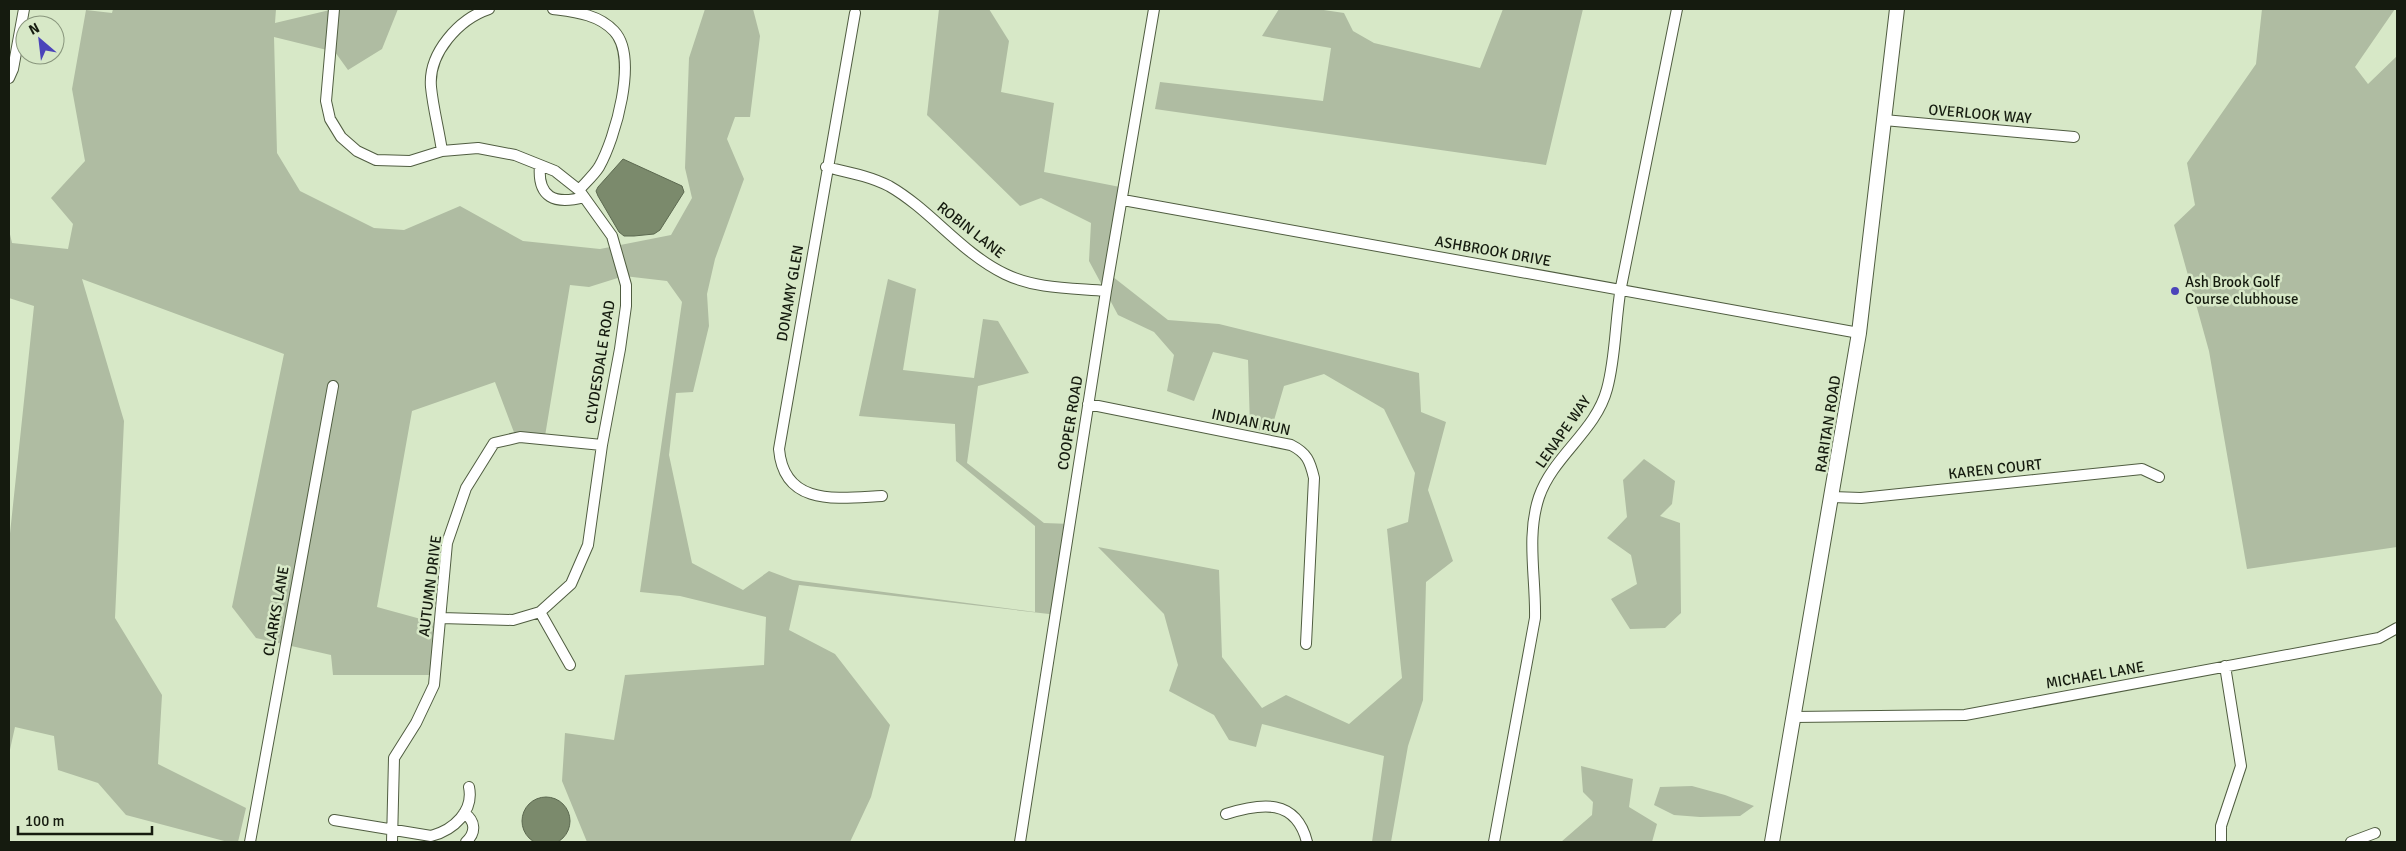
<svg xmlns="http://www.w3.org/2000/svg" width="2406" height="851" viewBox="0 0 2406 851" font-family="Signika,sans-serif">
	<style>
		.green { fill: #afbca2 }
		.water { fill: #7b8a6c; stroke: #5c6950 }
		.lines { fill: none; stroke-linecap: round; stroke-linejoin: round }
		.street-casing { stroke: #505d41; stroke-width: 12 }
		.secondary-casing { stroke: #505d41; stroke-width: 16 }
		.street { stroke: #fff; stroke-width: 10 }
		.secondary { stroke: #fff; stroke-width: 14 }
		.poi-dot { fill: #4b44ba; stroke: #d7e8c7; stroke-width: 2 }
		.labels { text-anchor: middle; stroke-width: 5; stroke-linejoin: round; paint-order: stroke }
		.street-label { font-size: 15px; fill: #151b0f; stroke: #d7e8c7 }
		.poi-label { font-size: 15px; fill: #151b0f; stroke: #d7e8c7; text-anchor: start }
	</style>
	<rect width="100%" height="100%" fill="#d7e8c7"/>
	<!-- green -->
	<path class="green" d="M113,9h163l-1,14 59,-14h64l-16,40 -34,21 -13,-18 -61,-15 3,116 23,38 74,37 30,2 56,-24 63,35 77,8 71,-14 21,-37 -7,-30 4,-110 16,-49h48l7,27 -10,81h-15l-8,22 17,40 -29,80 -8,35 2,32 -16,66 -17,1 -7,62 23,108 51,27 26,-19 24,9 242,32v-86l-79,-65 -1,-37 -96,-8 29,-137 28,10 -13,81 71,8 9,-59 15,2 31,52 -51,13 -11,77 77,60 27,1 -13,91 -259,-30 -10,45 46,24 55,71 -19,72 -21,45h-263l-25,-61 3,-48 49,7 11,-65 139,-10 2,-48 -86,-21 -40,-4 42,-290 -15,-21 -43,-5 -35,11 -19,-2 -25,151 -30,-1 -20,-53 -83,29 -35,196 62,17 -5,51h-101l-2,-20 -75,-17 -24,-31 52,-253 -202,-75 42,142 -9,197 47,77 -4,69 88,44 -8,34h-10l-102,-27 -28,-32 -40,-13 -4,-34 -39,-9 -6,27v-211l25,-237 -25,-8v-68l3,13 56,6 5,-25 -22,-26 34,-37 -13,-72 14,-79 26,3z
		M939,9h50l20,32 -8,51 53,11 -10,69 81,16 -17,85 60,47 51,4 200,49 2,39 25,10 -18,68 25,71 -27,21 -3,118 -15,46 -17,96h-19l12,-86 -122,-32 -6,23 -27,-7 -15,-25 -45,-24 9,-26 -14,-51 -66,-67 121,23 3,87 40,51 24,-13 63,29 53,-46 -15,-149 21,-7 7,-49 -31,-64 -60,-35 -40,12 -14,48 -20,-7 -2,-67 -35,-8 -19,49 -27,-10 7,-36 -20,-23 -36,-17 -29,-54 2,-38 -50,-25 -21,8 -93,-91z
		M1279,9h38l27,4 9,18 21,12 106,25 23,-59h80l-37,156 -391,-56 5,-27 163,19 8,-53 -69,-12z
		M2262,9h133l-40,58 13,17 29,-28v491l-150,22 -38,-218 -35,-126 21,-20 -8,-42 69,-99z
		M1644,459l31,22 -3,23 -12,12 20,7 1,90 -16,15 -35,1 -19,-30 26,-15 -6,-29 -24,-17 20,-21 -4,-37z
		M1581,766l52,13 -4,28 28,17 -5,18h-91l31,-27 1,-13 -10,-10z
		M1692,786l33,9 29,11 -14,10 -40,1 -26,-2 -20,-10 6,-18z"/>
	<!-- water -->
	<path class="water" d="M623,159l59,27 2,6 -24,38 -6,4 -20,2h-10l-5,-4 -21,-36 -2,-5 2,-4z
		M522 821a24 24 0 1 1 48 0a24 24 0 1 1-48 0Z"/>
	<g class="lines">
		<!-- street casing -->
		<g class="street-casing">
			<path id="street" d="M334,9l-8,92 4,18 11,18 16,14 19,9 34,1 32,-10 36,-3 37,7 40,16 24,19 33,46 14,49v21l-6,43 -18,96 -14,100 -17,39 -31,28 -27,8 -72,-2
				M553,9c22,3 45,5 61,22 25,26 1,108 -15,136 -5,8 -14,16 -20,23
				M855,13l-76,436c5,59 61,49 103,47
				M9,78l4,-9 11,-60
				M1884,120l190,17
				M442,151c-3,-21 -9,-43 -11,-64 -3,-34 28,-68 58,-78
				M540,165c-3,33 15,40 44,32
				M826,167c21,5 44,9 63,19 42,24 72,67 116,88 31,15 67,14 101,17
				M1123,200l736,133
				M1088,404l203,41c16,8 19,16 23,33l-8,166
				M1832,497l29,1 281,-29 17,8
				M540,612l30,53
				M1794,717l171,-2 414,-77 18,-10
				M464,813c12,8 12,20 2,29
				M1226,814c35,-11 70,-16 81,28
				M334,820l97,16c23,-6 43,-25 38,-49
				M250,842l83,-456
				M392,842l2,-84 22,-35 18,-38 13,-142 19,-55 28,-45 26,-6 82,8
				M1020,842l86,-551 48,-282
				M1494,842l41,-224c1,-40 -9,-82 4,-121 14,-41 57,-66 68,-108 9,-33 8,-68 14,-102 18,-93 38,-185 56,-278
				M2221,842v-16l20,-60 -16,-100
				M2351,842l24,-9"/>
		</g>
		<!-- secondary casing -->
		<g class="secondary-casing">
			<path id="secondary" d="M1772,842l87,-509 38,-324"/>
		</g>
		<!-- street -->
		<use href="#street" class="street"/>
		<!-- secondary -->
		<use href="#secondary" class="secondary"/>
	</g>
	<!-- markers -->
	<circle class="poi-dot" cx="2175" cy="291" r="5"/>
	<g class="labels">
		<!-- street labels -->
		<g class="street-label">
			<text transform="translate(1980 114) rotate(5)" y="5">OVERLOOK WAY</text>
			<text transform="translate(971 230) rotate(38)" y="5">ROBIN LANE</text>
			<text transform="translate(1493 251) rotate(10)" y="5">ASHBROOK DRIVE</text>
			<text transform="translate(790 293) rotate(-80)" y="5">DONAMY GLEN</text>
			<text transform="translate(600 362) rotate(-81)" y="5">CLYDESDALE ROAD</text>
			<text transform="translate(1251 422) rotate(12)" y="5">INDIAN RUN</text>
			<text transform="translate(1070 423) rotate(-81)" y="5">COOPER ROAD</text>
			<text transform="translate(1828 424) rotate(-81)" y="5">RARITAN ROAD</text>
			<text transform="translate(1563 432) rotate(-55)" y="5">LENAPE WAY</text>
			<text transform="translate(1995 469) rotate(-6)" y="5">KAREN COURT</text>
			<text transform="translate(430 586) rotate(-83)" y="5">AUTUMN DRIVE</text>
			<text transform="translate(276 611) rotate(-80)" y="5">CLARKS LANE</text>
			<text transform="translate(2095 675) rotate(-10)" y="5">MICHAEL LANE</text>
		</g>
		<!-- poi labels -->
		<g class="poi-label">
			<text x="2185" y="287">Ash Brook Golf<tspan x="2185" dy="17">Course clubhouse</tspan></text>
		</g>
	</g>
	<!-- border -->
	<rect width="2406" height="851" fill="none" stroke="#151b0f" stroke-width="20"/>
	<!-- north arrow -->
	<g transform="translate(40 40) rotate(332)"><circle r="24" fill="#d7e8c7" stroke="#89967d"/>
	<path d="M0-4L9 19L0 12L-9 19Z" fill="#4b44ba"/>
	<text y="-8" font-size="14" font-weight="bold" text-anchor="middle" fill="#151b0f">N</text>
	</g>
	<!-- scale -->
	<path d="M18 826v8h134v-8" fill="none" stroke="#151b0f" stroke-width="2.5"/>
	<text x="25" y="826" font-size="15" fill="#151b0f" stroke="#d7e8c7" stroke-width="4" paint-order="stroke">100 m</text>
</svg>
